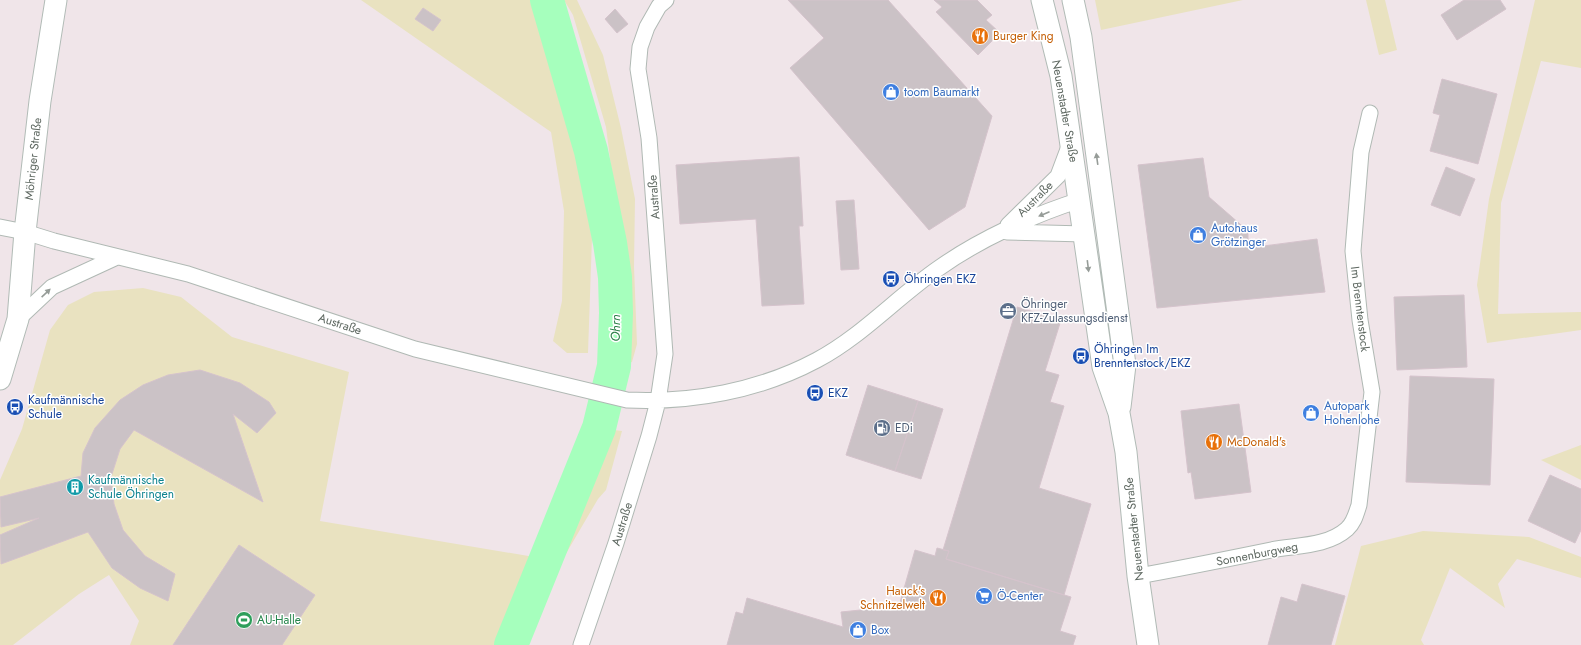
<svg xmlns="http://www.w3.org/2000/svg" width="1581" height="645" viewBox="0 0 1581 645" font-family="Jost,sans-serif">
	<style>
		.green { fill: #e9e2c0 }
		.lines { fill: none; stroke-linecap: round; stroke-linejoin: round }
		.river { stroke: #a6ffbd; stroke-width: 34 }
		.building { fill: #cbc2c6; stroke: #d5c3cc }
		.street-casing { stroke: #b0b9b4; stroke-width: 17 }
		.secondary-casing { stroke: #b1bbb6; stroke-width: 23 }
		.street { stroke: #fff; stroke-width: 15 }
		.secondary { stroke: #fff; stroke-width: 21 }
		.oneway { fill: #969c98 }
		.labels { text-anchor: middle; stroke-width: 3; stroke-linejoin: round; paint-order: stroke }
		.food-label { font-size: 12px; fill: #c56008; stroke: #fff; text-anchor: start }
		.shop-label { font-size: 12px; fill: #366cbe; stroke: #fff; text-anchor: start }
		.street-label { font-size: 12px; fill: #5d6760; stroke: #fff }
		.transit-label { font-size: 12px; fill: #164399; stroke: #fff; text-anchor: start }
		.service-label { font-size: 12px; fill: #4e5e75; stroke: #fff; text-anchor: start }
		.culture-label { font-size: 12px; fill: #0d838f; stroke: #fff; text-anchor: start }
		.leisure-label { font-size: 12px; fill: #27864d; stroke: #fff; text-anchor: start }
		.water-label { font-size: 13px; font-style: italic; fill: #2d8149; stroke: #fff }
	</style>
	<rect width="100%" height="100%" fill="#f0e5e9"/>
	<!-- green -->
	<path class="green" d="M361,0h169l14,28 33,122 15,88 -4,115h-21l-14,-12 9,-40 2,-90 -13,-79z
		M564,0h13l26,55 18,73 14,71 -1,68 3,77 -5,18 -16,3 3,-18 2,-66 -3,-59 -12,-95 -33,-112z
		M1095,0h148l-142,30z
		M1366,0h19l12,50 -18,5z
		M1535,0h46v68l-40,-7 -40,142 -3,111 83,-2v18l-94,13 -10,-58 12,-86z
		M143,288l38,9 51,40 117,35 -29,149 226,38 53,-131 23,3 -16,59 -8,9 -34,58 -36,88h-398l9,-24 -30,-46 -30,19 -66,51h-13v-165l22,-51 28,-99 18,-25 26,-13z
		M1581,445v35l-40,-20z
		M1423,531l106,6 52,20v21l-64,-19 -19,25 7,24 -55,-40 -29,72 3,5h-89l26,-99z"/>
	<g class="lines">
		<!-- river -->
		<path class="river" d="M511,645l88,-217 15,-62 2,-53 -1,-36 -5,-34 -19,-92 -44,-151"/>
	</g>
	<!-- building -->
	<path class="building" d="M788,0h100l104,116 -27,91 -36,23 -139,-162 34,-30z
		M934,0h43l15,15 -6,5 14,13 -22,22 -42,-43 6,-5z
		M1464,0h36l6,9 -49,31 -16,-25z
		M423,8l18,12 -8,11 -18,-12z
		M615,9l13,15 -11,9 -12,-14z
		M1442,79l55,15 -19,70 -48,-13 10,-36 -7,-2z
		M799,157l4,69h-4l5,78 -42,2 -6,-87 -76,5 -4,-59z
		M1203,158l6,39 39,34v17l69,-9 8,53 -168,16 -19,-143z
		M1446,167l29,12 -15,37 -29,-11z
		M854,200l5,69 -18,1 -5,-69z
		M1464,295l3,72 -70,3 -3,-73z
		M1005,303l9,3 -4,12 -8,-2z
		M1017,307l44,13 -16,51 14,4 -9,27 14,4 -25,82 52,16 -27,91 -118,-36 3,-8 -6,-1z
		M200,370l40,13 29,19 7,11 -19,20 -24,-19 30,88 -129,-72 -14,19 -9,28 3,27 9,26 22,26 30,18 -7,27 -28,-13 -28,-20 -24,-36 -87,32 -1,-29 39,-17 -38,9 -1,-30 81,-21 2,-23 12,-25 25,-28 23,-15 25,-10z
		M1410,376l84,3 -4,106 -84,-3z
		M868,385l50,16 -23,70 -49,-16z
		M918,401l25,8 -22,70 -26,-8z
		M1239,404l12,88 -56,7 -4,-27 -3,1 -7,-62z
		M1550,475l31,14v41l-6,13 -47,-22z
		M239,545l76,50 -33,50h-109z
		M937,548l12,3 -3,8 125,38 -11,34 16,5 -3,9h-346l9,-33 7,2 4,-16 96,29 -2,-15 58,-6 16,-56 20,6z
		M1302,584l43,12 -14,49h-63l13,-48 16,5z"/>
	<g class="lines">
		<!-- street casing -->
		<g class="street-casing">
			<path id="street" d="M1008,225l50,-49 12,-32
				M0,227l25,5 29,9 134,33 227,75 212,51c64,3 132,-9 190,-40 45,-24 80,-63 122,-92 41,-29 94,-53 141,-68
				M1007,232l78,2
				M18,319l34,-32 65,-30
				M1138,576c45,-8 89,-17 133,-26 24,-5 56,-3 76,-21 7,-6 9,-15 12,-24l13,-113 -12,-72 -7,-69 8,-99 9,-39
				M581,645l35,-102 33,-107 9,-35 7,-47 -16,-216 -11,-69 2,-22 7,-20 12,-21 7,-6"/>
		</g>
		<!-- secondary casing -->
		<g class="secondary-casing">
			<path id="secondary" d="M1042,0l19,76 42,291 16,46 7,39 12,124 10,69
				M1073,0l8,37 44,328 -5,42
				M0,379l18,-60 7,-87 15,-131 16,-101"/>
		</g>
		<!-- street -->
		<use href="#street" class="street"/>
		<!-- secondary -->
		<use href="#secondary" class="secondary"/>
	</g>
	<!-- one-way arrows -->
	<defs><path id="oneway-solid" d="M-6-.8H1V-3.2L6.5 0L1 3.2V.8H-6Z"/></defs>
	<g class="oneway">
		<use href="#oneway-solid" transform="translate(1097 159) rotate(-98)"/>
		<use href="#oneway-solid" transform="translate(1044 214) rotate(157)"/>
		<use href="#oneway-solid" transform="translate(1088 266) rotate(83)"/>
		<use href="#oneway-solid" transform="translate(46 293) rotate(-43)"/>
	</g>
	<!-- icons -->
	<defs>
		<g id="restaurant-disc" transform="scale(0.9)"><circle r="9.5" fill="#e8710a" stroke="#fff"/><path d="M-5-6h1v4h1v-4h1v4h1v-4h1v5L-1.5 .5V6h-2V.5L-5-1ZM5-6V6H3V1.5H1.5Q1.5-4 5-6Z" fill="#fff"/></g>
		<g id="shop-disc" transform="scale(0.9)"><circle r="9.5" fill="#3f7fe0" stroke="#fff"/><path d="M-5-2.5h2.3a2.7 3.5 0 0 1 5.4 0H5L5.5 6h-11ZM-1.5-2.5h3a1.5 2.3 0 0 0-3 0Z" fill="#fff"/></g>
		<g id="bus-disc" transform="scale(0.9)"><circle r="9.5" fill="#1a4fb4" stroke="#fff"/><path d="M-5-6H5V4H4V6H2V4H-2V6H-4V4H-5ZM-3.5-4V0h7V-4ZM-3.5 1.2v1.5H-2V1.2ZM2 1.2v1.5H3.5V1.2Z" fill="#fff"/></g>
		<g id="office-disc" transform="scale(0.9)"><circle r="9.5" fill="#5c6f8a" stroke="#fff"/><path d="M-6-3h4V-5.5h4V-3h4V5H-6ZM-1-4.5V-3h2v-1.5ZM-6 0V1H6V0Z" fill="#fff"/></g>
		<g id="fuel-disc" transform="scale(0.9)"><circle r="9.5" fill="#5c6f8a" stroke="#fff"/><path d="M-5.5-6h7V0h2V4h1.3V-2.5L3-4.5l.8-.8L6-3V5H2.5V1h-1V6h-7ZM-4.2-4.7v3.2H.2V-4.7Z" fill="#fff"/></g>
		<g id="building-disc" transform="scale(0.9)"><circle r="9.5" fill="#0f9aa8" stroke="#fff"/><path d="M-4-6H4V6H1V3H-1V6H-4ZM-2.5-4.3h1.7v1.8h-1.7ZM.8-4.3h1.7v1.8H.8ZM-2.5-1h1.7V.8h-1.7ZM.8-1h1.7V.8H.8Z" fill="#fff"/></g>
		<g id="supermarket-disc" transform="scale(0.9)"><circle r="9.5" fill="#3f7fe0" stroke="#fff"/><path d="M-6-5.5h2.5l.6 2H6L4.5 2H-2.5L-4.4-4H-6ZM-1.5 3.2a1.3 1.3 0 1 0 .1 0ZM3 3.2a1.3 1.3 0 1 0 .1 0Z" fill="#fff"/></g>
		<g id="stadium-disc" transform="scale(0.9)"><circle r="9.5" fill="#2e9e5b" stroke="#fff"/><path d="M0-5a6.5 5 0 1 0 0 10a6.5 5 0 1 0 0-10ZM-3.5-1.8h7v3.6h-7Z" fill="#fff"/></g>
	</defs>
	<g fill-rule="evenodd">
		<use href="#restaurant-disc" x="980" y="36"/>
		<use href="#shop-disc" x="891" y="92"/>
		<use href="#shop-disc" x="1198" y="235"/>
		<use href="#bus-disc" x="891" y="279"/>
		<use href="#office-disc" x="1008" y="311"/>
		<use href="#bus-disc" x="1081" y="356"/>
		<use href="#bus-disc" x="815" y="393"/>
		<use href="#bus-disc" x="15" y="407"/>
		<use href="#shop-disc" x="1311" y="413"/>
		<use href="#fuel-disc" x="882" y="428"/>
		<use href="#restaurant-disc" x="1214" y="442"/>
		<use href="#building-disc" x="75" y="487"/>
		<use href="#supermarket-disc" x="984" y="596"/>
		<use href="#restaurant-disc" x="938" y="598"/>
		<use href="#stadium-disc" x="244" y="620"/>
		<use href="#shop-disc" x="858" y="630"/>
	</g>
	<g class="labels">
		<!-- food labels -->
		<g class="food-label">
			<text x="993" y="40">Burger King</text>
			<text x="1227" y="446">McDonald's</text>
			<text x="925" y="595" text-anchor="end">Hauck's<tspan x="925" dy="14">Schnitzelwelt</tspan></text>
		</g>
		<!-- shop labels -->
		<g class="shop-label">
			<text x="904" y="96">toom Baumarkt</text>
			<text x="1211" y="232">Autohaus<tspan x="1211" dy="14">Grötzinger</tspan></text>
			<text x="1324" y="410">Autopark<tspan x="1324" dy="14">Hohenlohe</tspan></text>
			<text x="997" y="600">Ö-Center</text>
			<text x="871" y="634">Box</text>
		</g>
		<!-- street labels -->
		<g class="street-label">
			<text transform="translate(1065 111) rotate(80)" y="4">Neuenstadter Straße</text>
			<text transform="translate(33 159) rotate(-84)" y="4">Möhriger Straße</text>
			<text transform="translate(654 197) rotate(-94)" y="4">Austraße</text>
			<text transform="translate(1035 199) rotate(-45)" y="4">Austraße</text>
			<text transform="translate(1360 309) rotate(83)" y="4">Im Brenntenstock</text>
			<text transform="translate(340 324) rotate(18)" y="4">Austraße</text>
			<text transform="translate(622 524) rotate(-73)" y="4">Austraße</text>
			<text transform="translate(1134 529) rotate(-96)" y="4">Neuenstadter Straße</text>
			<text transform="translate(1257 554) rotate(-11)" y="4">Sonnenburgweg</text>
		</g>
		<!-- transit labels -->
		<g class="transit-label">
			<text x="904" y="283">Öhringen EKZ</text>
			<text x="1094" y="353">Öhringen Im<tspan x="1094" dy="14">Brenntenstock/EKZ</tspan></text>
			<text x="828" y="397">EKZ</text>
			<text x="28" y="404">Kaufmännische<tspan x="28" dy="14">Schule</tspan></text>
		</g>
		<!-- service labels -->
		<g class="service-label">
			<text x="1021" y="308">Öhringer<tspan x="1021" dy="14">KFZ-Zulassungsdienst</tspan></text>
			<text x="895" y="432">EDi</text>
		</g>
		<!-- culture labels -->
		<g class="culture-label">
			<text x="88" y="484">Kaufmännische<tspan x="88" dy="14">Schule Öhringen</tspan></text>
		</g>
		<!-- leisure labels -->
		<g class="leisure-label">
			<text x="257" y="624">AU-Halle</text>
		</g>
		<!-- water labels -->
		<g class="water-label">
			<text transform="translate(615 328) rotate(-89)" y="5">Ohrn</text>
		</g>
	</g>
</svg>
